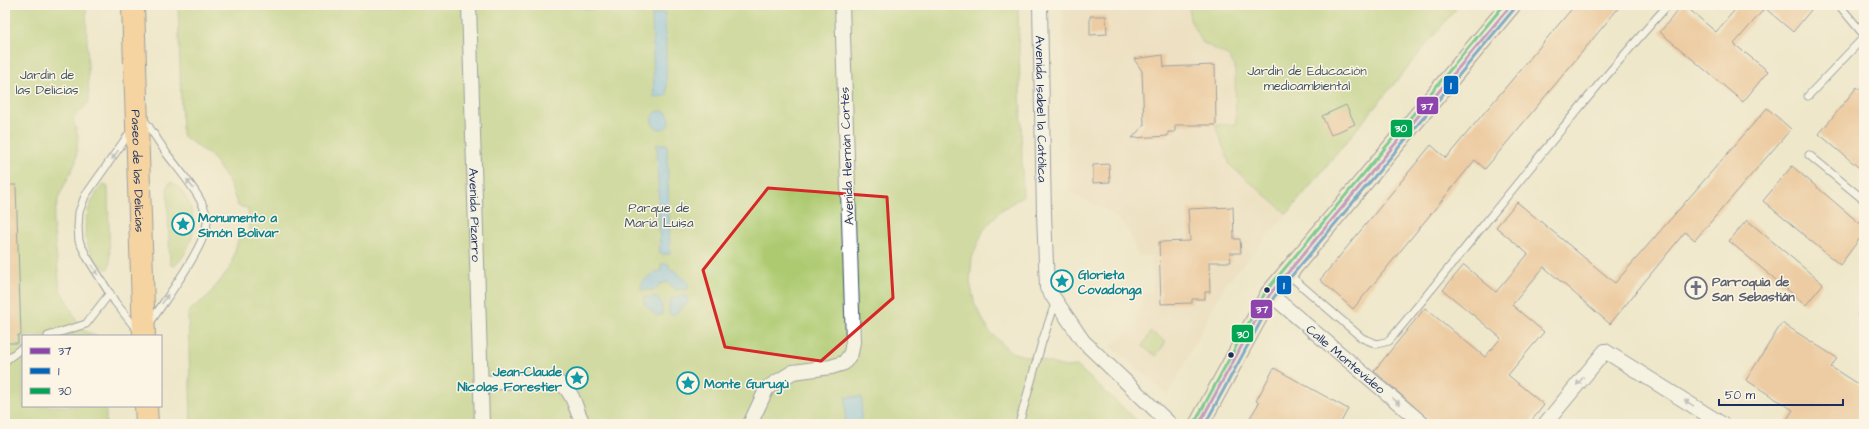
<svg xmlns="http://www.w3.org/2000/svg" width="1869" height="429" viewBox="0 0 1869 429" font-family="'Architects Daughter',sans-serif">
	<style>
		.built { fill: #ecd8ba }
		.green { fill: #adca71; stroke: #647c68 }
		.water { fill: #70bae9; stroke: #4674a4 }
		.building { fill: #ebab73 }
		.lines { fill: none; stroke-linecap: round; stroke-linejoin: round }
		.lane-casing { stroke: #3b4b6e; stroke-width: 9 }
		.street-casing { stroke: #3b4b6e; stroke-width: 16 }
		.secondary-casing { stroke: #3b4b6e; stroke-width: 21 }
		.primary-casing { stroke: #3b4b6e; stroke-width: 24 }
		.lane { stroke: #fff; stroke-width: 7 }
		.street { stroke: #fff; stroke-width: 14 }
		.secondary { stroke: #ffe4c6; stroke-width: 19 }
		.primary { stroke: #febc70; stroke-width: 22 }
		.bus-1-casing { stroke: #fcf5e5; stroke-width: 6 }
		.bus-2-casing { stroke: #fcf5e5; stroke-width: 6 }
		.bus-3-casing { stroke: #fcf5e5; stroke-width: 6 }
		.bus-1 { stroke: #8e44ad; stroke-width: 3 }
		.bus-2 { stroke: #0065bd; stroke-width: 3 }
		.bus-3 { stroke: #00a651; stroke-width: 3 }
		.oneway { fill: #8d97ae }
		.marked { fill: none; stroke: #d62828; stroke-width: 3; stroke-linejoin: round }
		.bus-dot { fill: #1b2f5e; stroke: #fcf5e5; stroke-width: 1.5 }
		.labels { text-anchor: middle; stroke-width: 3; stroke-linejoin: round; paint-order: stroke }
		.park-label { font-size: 13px; fill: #405663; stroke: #fcf5e5 }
		.street-label { font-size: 13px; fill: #1b2f5e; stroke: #fcf5e5 }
		.culture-label { font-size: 13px; font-weight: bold; fill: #0d838f; stroke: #fcf5e5; text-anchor: start }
		.worship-label { font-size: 13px; font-weight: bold; fill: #5b616d; stroke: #fcf5e5; text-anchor: start }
		.line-badge { stroke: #fcf5e5; stroke-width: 1.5 }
		.badge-label { font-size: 11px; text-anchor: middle; font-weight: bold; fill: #fff }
	</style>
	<rect width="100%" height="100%" fill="#fcf5e5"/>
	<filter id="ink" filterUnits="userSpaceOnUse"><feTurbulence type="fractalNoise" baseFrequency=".025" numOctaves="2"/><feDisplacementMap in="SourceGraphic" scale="8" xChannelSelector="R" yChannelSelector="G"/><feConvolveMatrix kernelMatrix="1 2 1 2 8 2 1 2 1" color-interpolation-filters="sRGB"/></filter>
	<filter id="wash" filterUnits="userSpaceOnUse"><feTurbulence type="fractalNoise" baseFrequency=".012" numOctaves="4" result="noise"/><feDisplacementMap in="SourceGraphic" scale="16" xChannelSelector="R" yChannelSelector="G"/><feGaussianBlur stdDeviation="0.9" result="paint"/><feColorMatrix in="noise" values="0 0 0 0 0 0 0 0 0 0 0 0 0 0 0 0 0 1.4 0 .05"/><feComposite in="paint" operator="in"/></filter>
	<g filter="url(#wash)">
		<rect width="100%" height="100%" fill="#eee7ca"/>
		<!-- built -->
		<path class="built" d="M1062,5h127l1,15 13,23 24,12 8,11 1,59h-20v3l14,37 57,49 -62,71 -57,111 -57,-50 24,-23 8,-31h10l-1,-36h-14l-11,-28 -18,-17 -40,-18z"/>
		<!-- green -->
		<path class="green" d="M5,5h81l3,97 -16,17 5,17 -2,26 -17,34 -6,26 7,67 22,41 15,6h-74v70h83v18h-101z
			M178,5h840l5,191 -23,15 -17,20 -11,27 -2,24 5,23 14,26 22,21 54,15 12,-1 64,58h-950l-3,-112 20,-16 22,-28 9,-31 10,-1 -1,-28 -10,-2 -10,-26 -17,-24 -29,-21z
			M1189,5h270l-172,209 -57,-49 -14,-37v-3l20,-1 -1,-58 -8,-11 -24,-12 -13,-23z
			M170,182c7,2 11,8 14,13 16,23 10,52 -9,71h-3l-2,-2 -3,-77z
			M103,185l4,1 1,2 2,77 -1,3 -3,1c-30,-19 -24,-62 -3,-84z
			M1151,332l15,10 -10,14 -14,-10z"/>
		<!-- water -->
		<path class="water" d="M574,5h26l-11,5z
			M665,13l2,83 -13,1 -2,-83z
			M652 120a9 9 0 1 1 18 0a9 9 0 1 1-18 0Z
			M657,144h10l3,110h-10z
			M661,264h8l1,6h4l14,13v6l-12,1 -3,-4 -6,-4 -7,2 -5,6h-14l1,-8 13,-10 6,-1z
			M676,296h12v6l-14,13 -5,-1v-12z
			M644,297h12l6,6v12l-5,1 -13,-12z
			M846,397h16l-1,27h-16z"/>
		<g id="blocks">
			<!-- building -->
			<path class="building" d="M1575,5h46l-136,164 -10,-9 -122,149 -33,-29 111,-135 15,13z
				M1682,5h2l32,27 23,-27h76l-22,27 -28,-24 -31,36 34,27 -25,31 -83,-70z
				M1090,16h16l1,18 -17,1z
				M1163,55l1,12 51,-2 1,60h-41v7h-7v4l-36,2 12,-13 -2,-54 -8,-12z
				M1857,87l7,6v79l-45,-38z
				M1346,105l9,19 -24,11 -9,-19z
				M1767,108l24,21 -96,111 -10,-8 -75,92 -66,-57 -32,38 32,27 -36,43 36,30 -15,19h-95l-60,-53 51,-63 60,49 16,-19 -58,-48 21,-25 32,27 32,-38 -32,-27 21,-25 98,81z
				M1109,164l1,18 -17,1v-18z
				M1792,166l72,61v6l-24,32 -77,-64z
				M5,185h11l5,150h-3v8h-13z
				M1233,207l1,32h6l1,14h-11l1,9h-22l1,30h-5v7h-13v4l-31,1 -2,-62 31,-1 -2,-32z
				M1747,220l76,64 -17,21 -77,-64z
				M1782,323l55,35 -6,9 33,21v36h-80l9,-14 -47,-30z
				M1274,368l74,41 -8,15h-94l13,-21 -3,-2z"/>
		</g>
	</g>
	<g filter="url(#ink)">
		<use href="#blocks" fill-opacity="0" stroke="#3b4b6e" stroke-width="1"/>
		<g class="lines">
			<!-- lane casing -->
			<g class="lane-casing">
				<path id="lane" d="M1839,5l25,30
					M1808,96l56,-59
					M143,118c8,12 16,24 24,36 11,15 41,48 40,68 -1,24 -43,79 -57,101
					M131,131l-46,65 -6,16 -1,15 1,14 8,16 28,45 23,29
					M1809,155l55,45
					M1288,274l74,64 15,6 12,-3c93,-112 182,-228 279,-336
					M1862,314l2,-3
					M48,336l38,-12 24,-31
					M5,361l18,-14
					M1019,424l23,-82 14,-41"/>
			</g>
			<!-- street casing -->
			<g class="street-casing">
				<g id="street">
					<path id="s1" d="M469,5l13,419"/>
					<path id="s2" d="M1040,5l4,209 3,74 36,53 87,83"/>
					<path id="s3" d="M1270,294l153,130"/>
					<path d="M481,383c16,0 74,-6 83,3 12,11 11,26 20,38"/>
					<path d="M750,424l17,-36 26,-16 38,-5 13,-4 7,-10 2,-11 -11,-337"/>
					<path d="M1545,424l60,-73 117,73"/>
				</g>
			</g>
			<!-- secondary casing -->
			<g class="secondary-casing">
				<path id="secondary" d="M1199,424l71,-130 241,-289"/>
			</g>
			<!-- primary casing -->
			<g class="primary-casing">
				<g id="primary">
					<path id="s4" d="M133,5l11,331"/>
					<path d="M146,406l1,18"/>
				</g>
			</g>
			<!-- lane -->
			<use href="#lane" class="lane"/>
			<!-- street -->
			<use href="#street" class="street"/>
			<!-- secondary -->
			<use href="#secondary" class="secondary"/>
			<!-- primary -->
			<use href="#primary" class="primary"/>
			<!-- bus-1 casing -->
			<g class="bus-1-casing">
				<path id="bus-1" d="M1199,424l71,-130 241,-289"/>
			</g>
			<!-- bus-2 casing -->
			<g class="bus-2-casing">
				<path id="bus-2" d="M1205,424l69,-127 241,-289"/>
			</g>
			<!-- bus-3 casing -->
			<g class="bus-3-casing">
				<path id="bus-3" d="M1195,422l71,-131 238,-286"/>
			</g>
			<!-- bus-1 -->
			<use href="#bus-1" class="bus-1"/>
			<!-- bus-2 -->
			<use href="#bus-2" class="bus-2"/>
			<!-- bus-3 -->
			<use href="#bus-3" class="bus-3"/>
		</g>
		<!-- one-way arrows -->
		<defs><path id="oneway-solid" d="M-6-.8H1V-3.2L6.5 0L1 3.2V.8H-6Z"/></defs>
		<g class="oneway">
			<use href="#oneway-solid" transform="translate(115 155) rotate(124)"/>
			<use href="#oneway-solid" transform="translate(190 184) rotate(-127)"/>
			<use href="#oneway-solid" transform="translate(95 270) rotate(58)"/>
			<use href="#oneway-solid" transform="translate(165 299) rotate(-57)"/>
			<use href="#oneway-solid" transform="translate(1580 381) rotate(130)"/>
			<use href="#oneway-solid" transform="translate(1396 401) rotate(41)"/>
			<use href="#oneway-solid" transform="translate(1689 403) rotate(-148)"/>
		</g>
	</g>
	<!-- marked area -->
	<path d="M0 0H1869V429H0ZM768,188l119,9 6,101 -72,63 -96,-14 -22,-77z" fill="#eee7ca" fill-opacity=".55" fill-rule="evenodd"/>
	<path class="marked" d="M768,188l119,9 6,101 -72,63 -96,-14 -22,-77z"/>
	<!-- icons -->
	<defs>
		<g id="sight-ring" transform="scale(1.15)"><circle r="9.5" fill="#fcf5e5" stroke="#0f9aa8" stroke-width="1.5"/><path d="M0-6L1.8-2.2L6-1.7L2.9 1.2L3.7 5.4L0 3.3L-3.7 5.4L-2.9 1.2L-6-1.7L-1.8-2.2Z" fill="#0f9aa8"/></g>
		<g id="church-ring" transform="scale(1.15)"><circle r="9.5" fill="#fcf5e5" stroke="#6b7280" stroke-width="1.5"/><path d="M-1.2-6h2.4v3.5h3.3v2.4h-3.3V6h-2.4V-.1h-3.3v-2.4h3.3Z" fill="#6b7280"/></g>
	</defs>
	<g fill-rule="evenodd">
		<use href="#sight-ring" x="183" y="224"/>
		<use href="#sight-ring" x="1062" y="281"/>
		<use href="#church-ring" x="1696" y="288"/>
		<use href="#sight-ring" x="577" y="378"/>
		<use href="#sight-ring" x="688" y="383"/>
	</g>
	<!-- markers -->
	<g class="bus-dot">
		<circle cx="1267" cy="290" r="3.5"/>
		<circle cx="1231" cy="355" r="3.5"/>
	</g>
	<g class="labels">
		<!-- park labels -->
		<g class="park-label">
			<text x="1307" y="75">Jardin de Educación<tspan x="1307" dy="15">medioambiental</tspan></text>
			<text x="47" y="79">Jardin de<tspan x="47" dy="15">las Delicias</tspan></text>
			<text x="659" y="212">Parque de<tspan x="659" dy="15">María Luisa</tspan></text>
		</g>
		<!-- street labels -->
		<g class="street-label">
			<text dy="5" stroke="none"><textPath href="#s2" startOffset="104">Avenida Isabel la Católica</textPath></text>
			<text transform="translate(846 156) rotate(-92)" y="5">Avenida Hernán Cortés</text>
			<text dy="5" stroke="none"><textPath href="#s4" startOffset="166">Paseo de las Delicias</textPath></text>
			<text dy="5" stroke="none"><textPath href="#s1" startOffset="210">Avenida Pizarro</textPath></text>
			<text dy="5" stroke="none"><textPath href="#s3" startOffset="100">Calle Montevideo</textPath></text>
		</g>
		<!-- culture labels -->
		<g class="culture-label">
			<text x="198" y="222">Monumento a<tspan x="198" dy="15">Simón Bolivar</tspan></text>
			<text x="1078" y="279">Glorieta<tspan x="1078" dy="15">Covadonga</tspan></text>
			<text x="562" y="376" text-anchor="end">Jean-Claude<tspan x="562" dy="15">Nicolas Forestier</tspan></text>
			<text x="704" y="388">Monte Gurugù</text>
		</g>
		<!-- worship labels -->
		<g class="worship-label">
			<text x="1712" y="286">Parroquia de<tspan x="1712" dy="15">San Sebastián</tspan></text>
		</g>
	</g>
	<g class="line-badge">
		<rect x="1443" y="75" width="16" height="20" rx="4" fill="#0065bd"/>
		<rect x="1416" y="96" width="23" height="19" rx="4" fill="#8e44ad"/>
		<rect x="1390" y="119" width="23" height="19" rx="4" fill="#00a651"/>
		<rect x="1276" y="275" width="16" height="20" rx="4" fill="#0065bd"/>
		<rect x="1250" y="299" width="23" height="20" rx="4" fill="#8e44ad"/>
		<rect x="1231" y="324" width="23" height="19" rx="4" fill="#00a651"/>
	</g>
	<g class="badge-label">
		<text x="1451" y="89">1</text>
		<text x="1427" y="110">37</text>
		<text x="1401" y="132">30</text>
		<text x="1284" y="289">1</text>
		<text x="1262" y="313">37</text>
		<text x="1243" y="338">30</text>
	</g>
	<!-- margin -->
	<rect width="1869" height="429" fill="none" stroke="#fcf5e5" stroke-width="20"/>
	<!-- legend -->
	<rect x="22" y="335" width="140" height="72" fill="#fcf5e5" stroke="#a2a6af"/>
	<rect x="30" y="348" width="20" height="6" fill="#8e44ad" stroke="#a2a6af"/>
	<text x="58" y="355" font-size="12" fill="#1b2f5e">37</text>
	<rect x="30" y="368" width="20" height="6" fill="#0065bd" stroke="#a2a6af"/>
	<text x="58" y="375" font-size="12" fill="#1b2f5e">1</text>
	<rect x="30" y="388" width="20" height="6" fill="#00a651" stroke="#a2a6af"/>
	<text x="58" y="395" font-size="12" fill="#1b2f5e">30</text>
	<!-- scale -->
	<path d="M1719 399v6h124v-6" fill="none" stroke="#1b2f5e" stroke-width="2"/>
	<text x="1725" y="399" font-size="12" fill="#1b2f5e" stroke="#fcf5e5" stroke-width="3" paint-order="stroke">50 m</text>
</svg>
